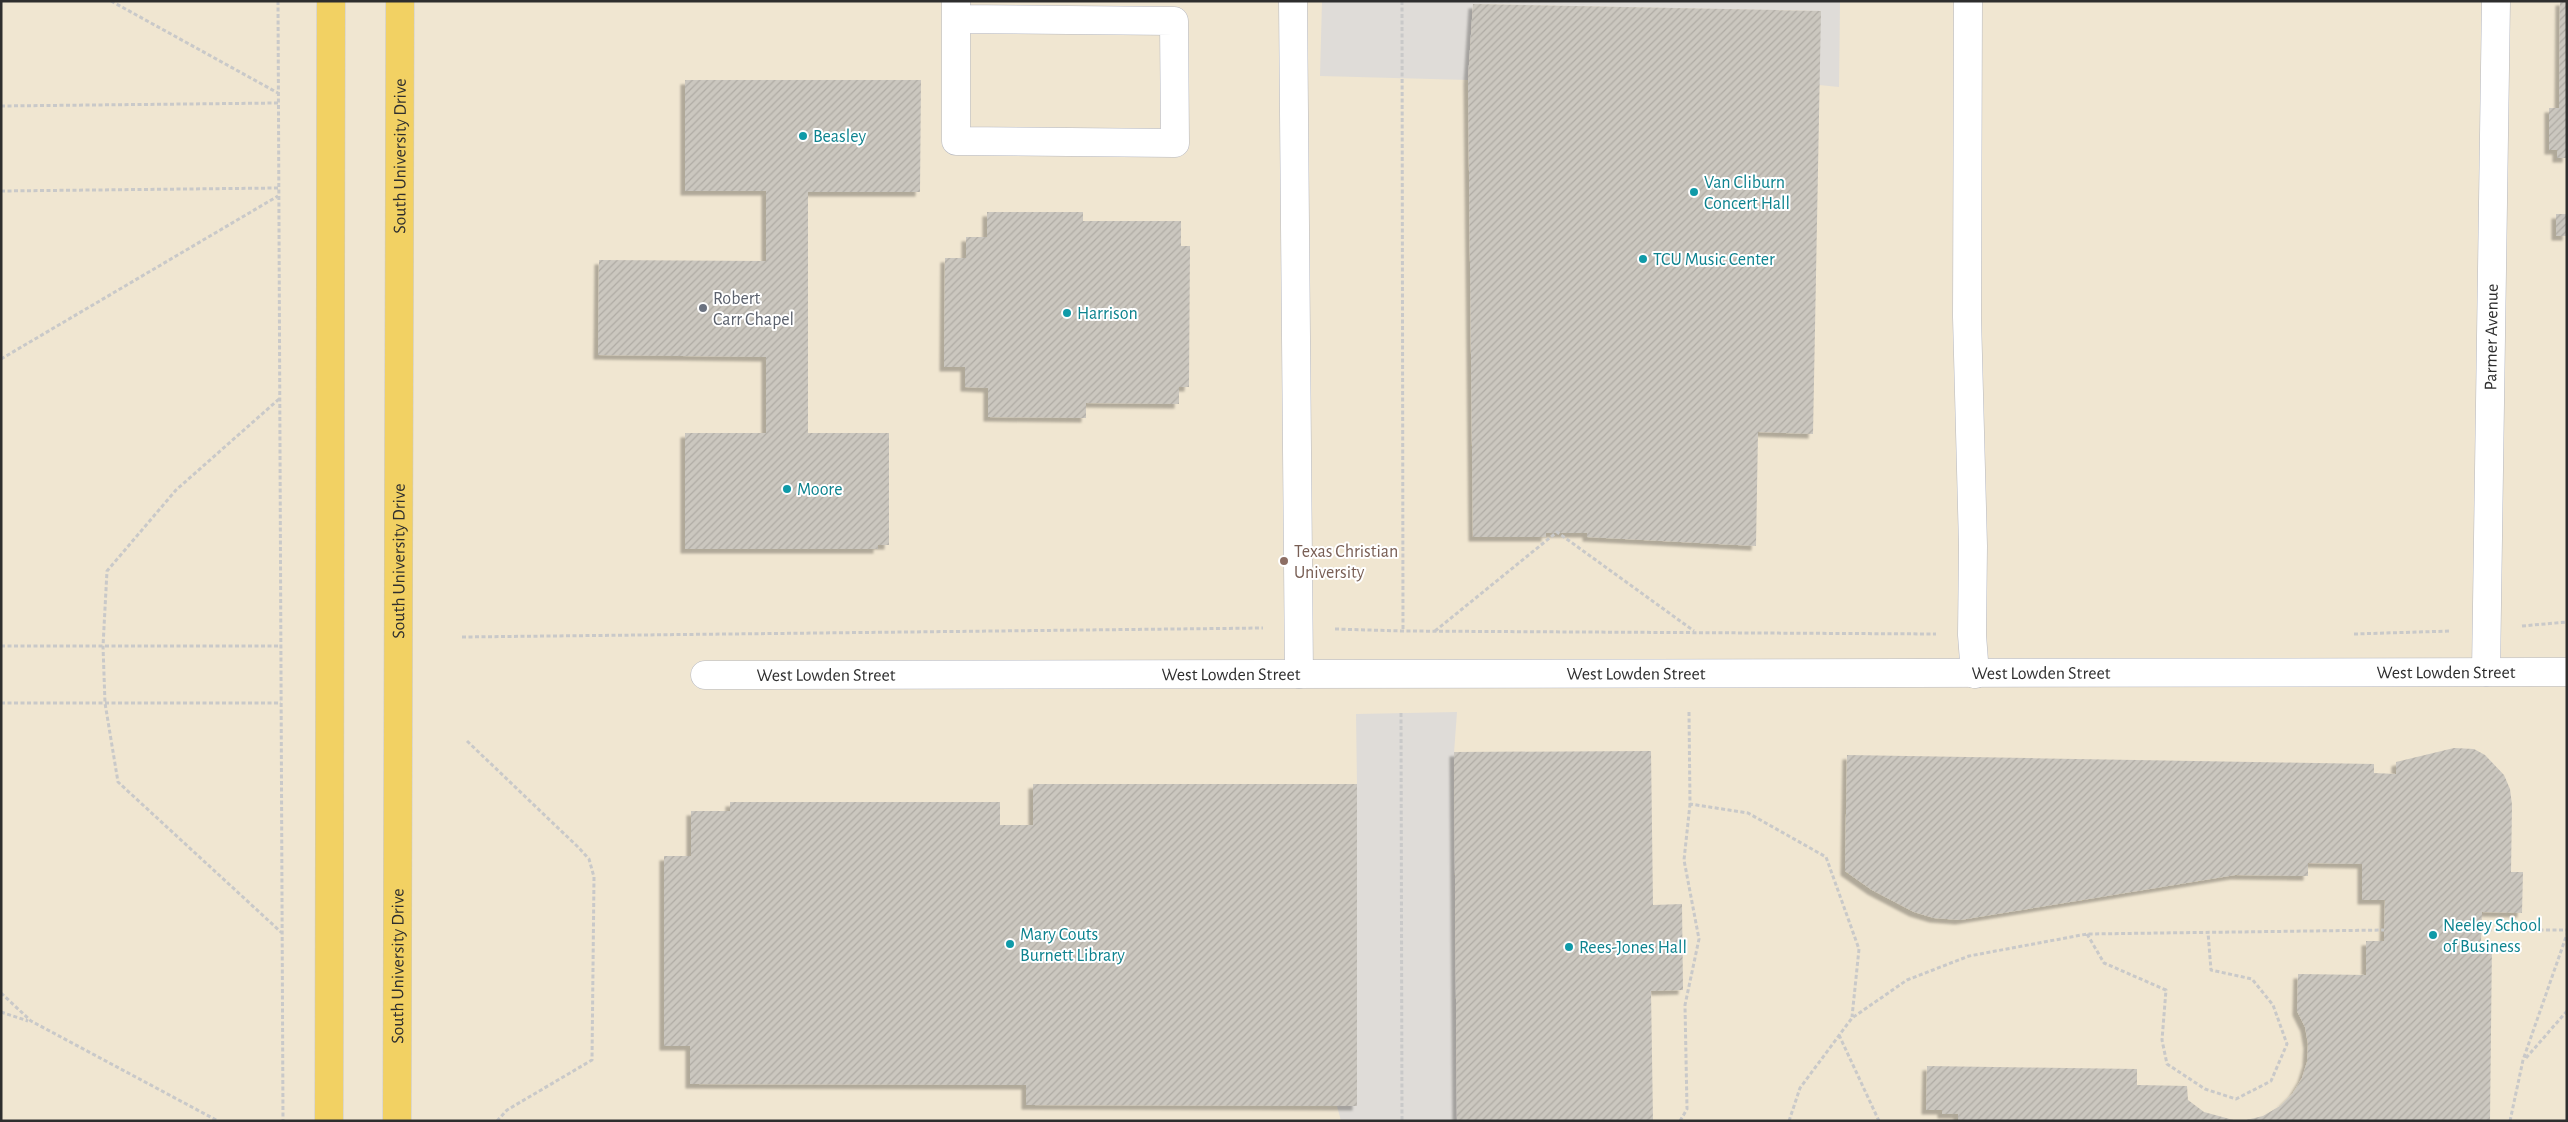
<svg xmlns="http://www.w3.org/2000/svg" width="2568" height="1122" viewBox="0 0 2568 1122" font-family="'Alegreya Sans',sans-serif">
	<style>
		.education { fill: #f0e6d1 }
		.plaza { fill: #dfdcd8 }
		.building { fill: url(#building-hatch); filter: url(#shadow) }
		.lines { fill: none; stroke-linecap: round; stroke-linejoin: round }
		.minor-casing { stroke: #b4b7c1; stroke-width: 29 }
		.major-casing { stroke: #c9c9c9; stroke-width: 29 }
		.path { stroke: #c9c9c9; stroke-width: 3; stroke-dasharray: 4 2.5; stroke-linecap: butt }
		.minor { stroke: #fff; stroke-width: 28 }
		.major { stroke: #f2d163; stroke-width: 28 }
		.culture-dot { fill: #0f9aa8; stroke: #fff; stroke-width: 2 }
		.worship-dot { fill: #6b7280; stroke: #fff; stroke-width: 2 }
		.education-dot { fill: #8d6e63; stroke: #fff; stroke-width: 2 }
		.labels { text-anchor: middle; stroke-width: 4; stroke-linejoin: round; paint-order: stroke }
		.culture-label { font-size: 18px; fill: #0d838f; stroke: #fff; text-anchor: start }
		.street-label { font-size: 18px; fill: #2e2e2e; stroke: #fff }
		.worship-label { font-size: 18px; fill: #5b616d; stroke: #fff; text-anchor: start }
		.education-label { font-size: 18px; fill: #785e54; stroke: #fff; text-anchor: start }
	</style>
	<defs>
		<pattern id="building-hatch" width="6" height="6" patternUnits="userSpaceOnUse" patternTransform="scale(1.25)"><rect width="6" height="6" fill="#cbc7bf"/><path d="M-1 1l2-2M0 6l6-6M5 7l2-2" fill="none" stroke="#afaba4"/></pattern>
		<filter id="shadow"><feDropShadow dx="-4.5" dy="4.5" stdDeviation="1" flood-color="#0004"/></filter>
	</defs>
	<rect width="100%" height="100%" fill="#efe9e1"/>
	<!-- education -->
	<path class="education" d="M1,1h2566v1120h-2566z"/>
	<!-- plaza -->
	<path class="plaza" d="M1322,1h518l-1,86 -20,-2 1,-74 -347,-7 -5,76 -148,-4z
		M1457,712l-3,41 3,368h-116l-4,-15 20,-322 -1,-70z"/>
	<!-- building -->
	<path class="building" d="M2560,1h7v157h-10v-8h-8v-42h10z
		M1473,4l348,7 -8,423 -55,-2 -2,114 -169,-9v-4h-41v4h-73l-5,-457z
		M685,80h236l-1,112h-112v241h81v112h-11v4h-193v-116h81v-76l-168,-2 1,-95 167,1v-70h-81z
		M987,212h96v9h98v25h9l-1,141h-10v17l-93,-1v15l-98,-1v-29l-23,-1v-20h-21l1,-109h21v-21h21z
		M2556,214h11v22h-11z
		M2454,748l20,1 11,6 19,20 6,14 2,16 -1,67h12l-1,41 -40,-1 -1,30h11l-2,179h-248l21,-5 17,-10 13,-13 9,-15 5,-16 1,-18 -3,-17 -8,-16 1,-37 68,1v-34h18l1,-41h-23v-36l-54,-1v13l-73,-1 -275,45 -26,-2 -20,-6 -42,-22 -27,-19 2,-116 527,9v9l22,1v-12z
		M1651,751l2,154 29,-1 1,86 -32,1 2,130h-196l-3,-369z
		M1033,784h324v322l-331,-1v-20l-336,-1v-38h-26v-190h27v-45h39v-9h270v23h33z
		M1927,1066l210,3v16l50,1 1,14 16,12 33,9h-279v-7h-16v-4h-16z"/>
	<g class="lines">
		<!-- minor casing -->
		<g class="minor-casing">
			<g id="minor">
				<path d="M956,1v140l219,2 -1,-122 -218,-2"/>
				<path d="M1293,1l6,673"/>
				<path d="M1968,1l-1,316 6,229 -1,89 3,39"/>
				<path id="s1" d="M2486,672l10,-671"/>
				<path id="s2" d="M705,675l1862,-3"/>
			</g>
		</g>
		<!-- major casing -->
		<g class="major-casing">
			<g id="major">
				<path d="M329,1121l2,-1120"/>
				<path id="s3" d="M397,1121l3,-1120"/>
			</g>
		</g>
		<!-- path -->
		<path class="path" d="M111,1l167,92
			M278,1l5,1120
			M1402,1l1,630
			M1,106l277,-3
			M1,191l278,-3
			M1,359l277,-163
			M279,399l-103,91 -69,81 -4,75 2,57 13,79 164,151
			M2522,626l45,-4
			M1335,629l68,2 533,3
			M1435,631l122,-99 137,99
			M2354,634l97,-3
			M462,637l801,-9
			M1,646h279
			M1,703h280
			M1689,712l1,92 58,9 78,44 33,92 -7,68
			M1401,713l1,408
			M467,741l111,106 11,12 5,18 -2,183 -85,50 -10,11
			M2481,930h86
			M2087,934l17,29 62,27 -4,50 5,24 38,25 31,10 35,-18 16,-37 -14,-39 -21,-26 -41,-9 -3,-38
			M1,993l30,28 187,100
			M1,1012l27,9
			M1839,1035l40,86
			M2526,1058l41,-47
			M1680,1121l7,-12 -2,-104 14,-66 -15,-79 6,-56
			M1789,1121l11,-33 52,-70 55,-38 62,-24 118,-22 297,-4
			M2510,1121l13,-61 44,-126"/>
		<!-- minor -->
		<use href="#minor" class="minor"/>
		<!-- major -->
		<use href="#major" class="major"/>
	</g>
	<!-- markers -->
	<g class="culture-dot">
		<circle cx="803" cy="136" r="5"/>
		<circle cx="1694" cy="192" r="5"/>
		<circle cx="1643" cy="259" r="5"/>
		<circle cx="1067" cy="313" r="5"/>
		<circle cx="787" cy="489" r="5"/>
		<circle cx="2433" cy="935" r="5"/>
		<circle cx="1010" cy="944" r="5"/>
		<circle cx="1569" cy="947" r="5"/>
	</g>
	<circle class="worship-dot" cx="703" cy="308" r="5"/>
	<circle class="education-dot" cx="1284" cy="561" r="5"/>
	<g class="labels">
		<!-- culture labels -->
		<g class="culture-label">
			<text x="813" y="142">Beasley</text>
			<text x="1704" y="188">Van Cliburn<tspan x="1704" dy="21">Concert Hall</tspan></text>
			<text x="1653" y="265">TCU Music Center</text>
			<text x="1077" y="319">Harrison</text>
			<text x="797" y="495">Moore</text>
			<text x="2443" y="931">Neeley School<tspan x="2443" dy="21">of Business</tspan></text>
			<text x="1020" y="940">Mary Couts<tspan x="1020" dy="21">Burnett Library</tspan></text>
			<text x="1579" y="953">Rees-Jones Hall</text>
		</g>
		<!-- street labels -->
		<g class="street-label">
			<text dy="6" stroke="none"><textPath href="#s3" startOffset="965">South University Drive</textPath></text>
			<text dy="6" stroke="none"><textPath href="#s1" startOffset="335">Parmer Avenue</textPath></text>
			<text dy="6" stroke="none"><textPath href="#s3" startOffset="560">South University Drive</textPath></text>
			<text dy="6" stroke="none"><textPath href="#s2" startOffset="1741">West Lowden Street</textPath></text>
			<text dy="6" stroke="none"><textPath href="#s2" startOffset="526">West Lowden Street</textPath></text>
			<text dy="6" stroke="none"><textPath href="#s2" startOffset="1336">West Lowden Street</textPath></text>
			<text dy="6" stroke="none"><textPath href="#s2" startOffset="121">West Lowden Street</textPath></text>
			<text dy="6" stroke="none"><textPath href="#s2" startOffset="931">West Lowden Street</textPath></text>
			<text dy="6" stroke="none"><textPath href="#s3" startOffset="155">South University Drive</textPath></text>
		</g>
		<!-- worship labels -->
		<g class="worship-label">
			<text x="713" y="304">Robert<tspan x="713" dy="21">Carr Chapel</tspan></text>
		</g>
		<!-- education labels -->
		<g class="education-label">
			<text x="1294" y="557">Texas Christian<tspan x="1294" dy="21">University</tspan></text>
		</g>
	</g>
	<!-- border -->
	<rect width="2568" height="1122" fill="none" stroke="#2e2e2e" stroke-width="5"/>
</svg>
